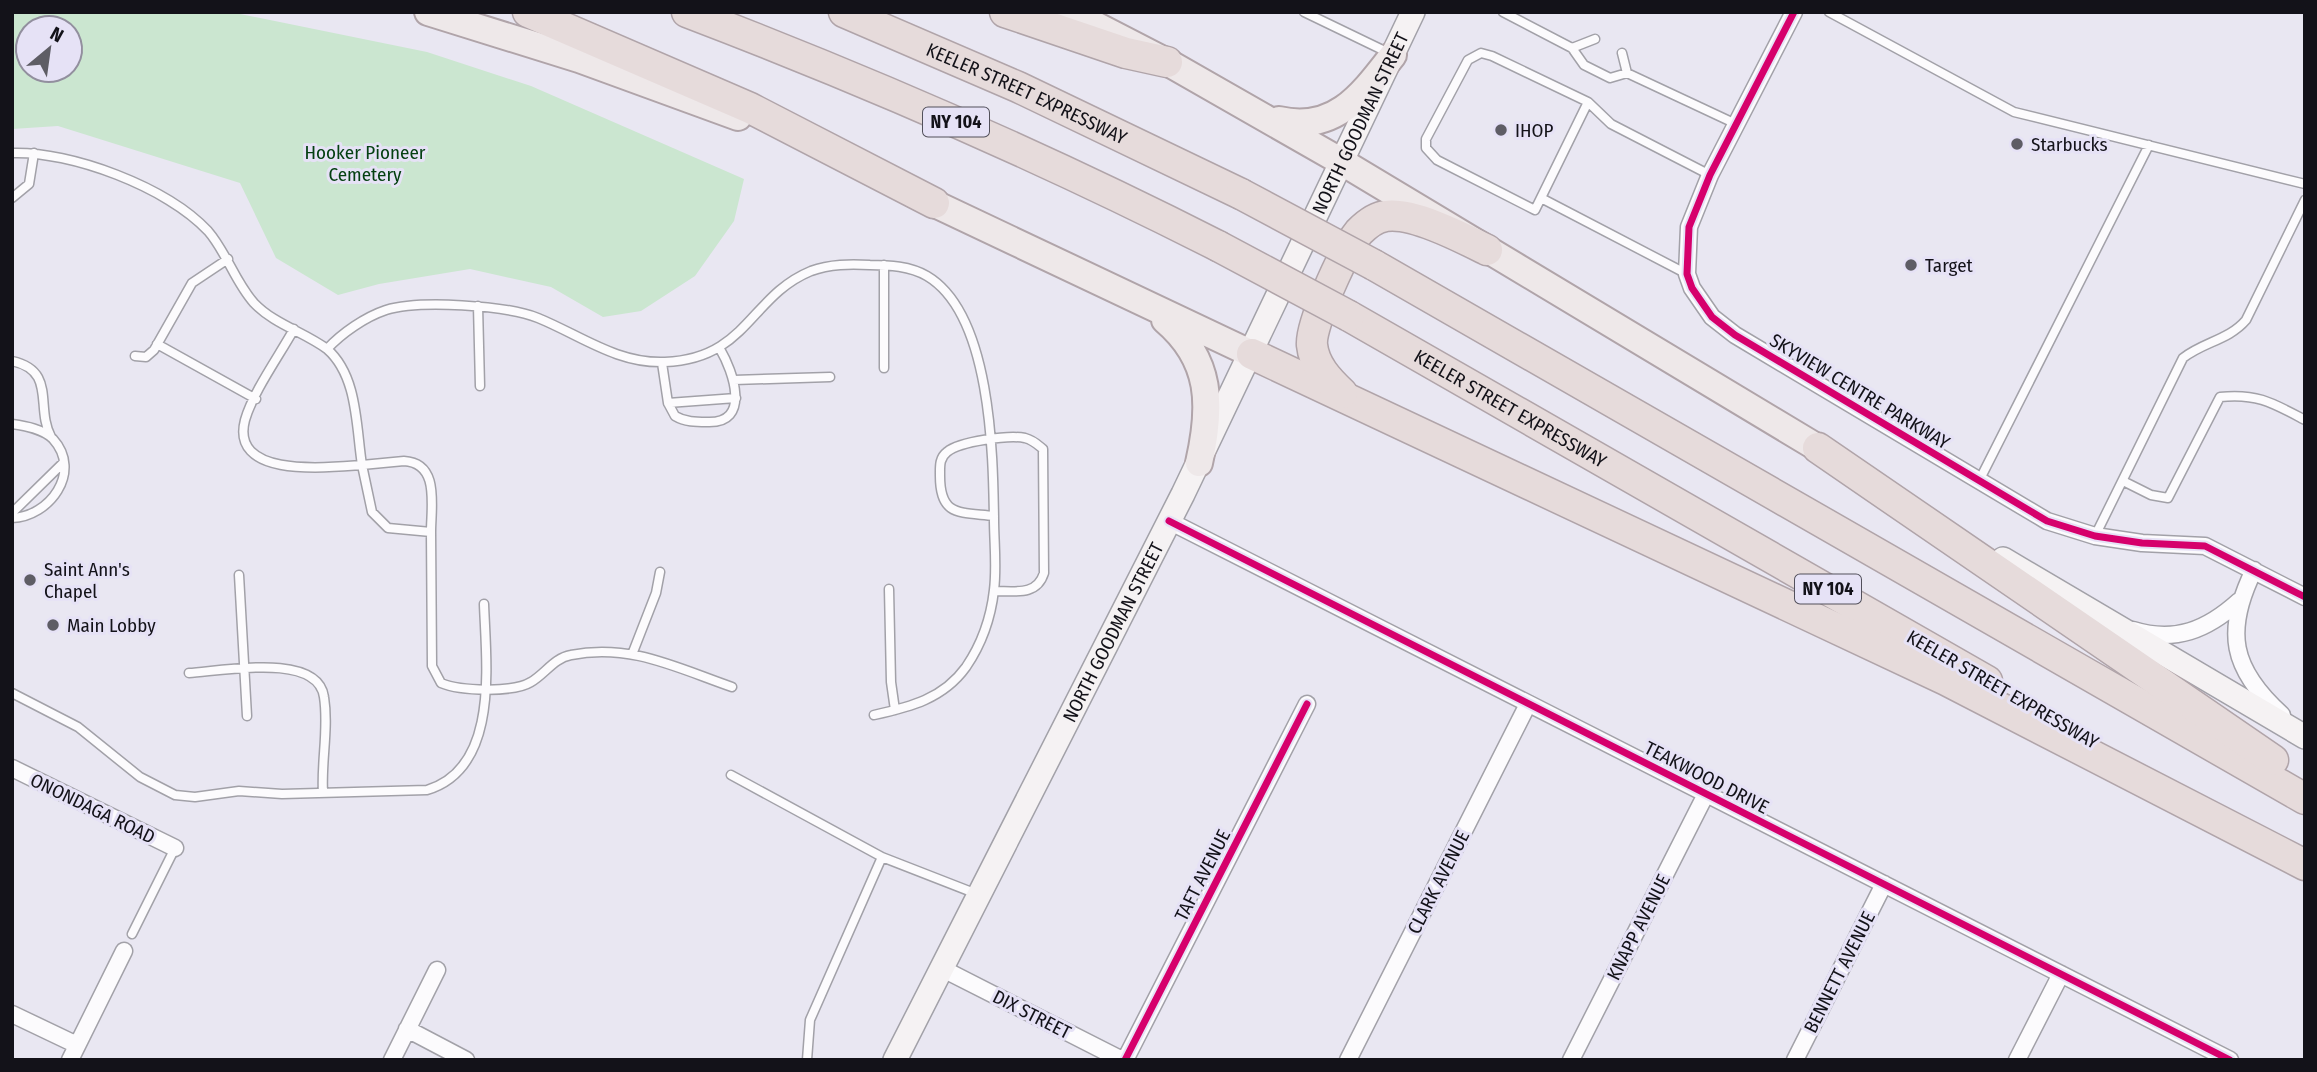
<svg xmlns="http://www.w3.org/2000/svg" width="2317" height="1072" viewBox="0 0 2317 1072" font-family="'Fira Sans Condensed',sans-serif">
	<style>
		.green { fill: #cbe6d0; fill-rule: evenodd }
		.lines { fill: none; stroke-linecap: round; stroke-linejoin: round }
		.lane-casing { stroke: #a2a1a8; stroke-width: 11 }
		.street-casing { stroke: #a2a1a8; stroke-width: 19 }
		.secondary-casing { stroke: #a2a1a8; stroke-width: 26 }
		.primary-casing { stroke: #b0a4a9; stroke-width: 30 }
		.highway-casing { stroke: #b0a4a9; stroke-width: 33 }
		.lane { stroke: #fcfbfd; stroke-width: 8 }
		.street { stroke: #fcfbfd; stroke-width: 16 }
		.secondary { stroke: #f5f2f3; stroke-width: 23 }
		.primary { stroke: #eee8e9; stroke-width: 26 }
		.highway { stroke: #e6dbdb; stroke-width: 30 }
		.highway-bridge-casing { stroke: #b0a4a9; stroke-width: 33; stroke-linecap: butt }
		.highway-bridge { stroke: #e6dbdb; stroke-width: 30 }
		.cycleway-casing { stroke: #e6e2f6; stroke-width: 11 }
		.cycleway { stroke: #d6006c; stroke-width: 7 }
		.poi-dot { fill: #5e5d65; stroke: #e6e2f6; stroke-width: 2.5 }
		.labels { text-anchor: middle; stroke-width: 6; stroke-linejoin: round; paint-order: stroke }
		.shield { fill: #e6e2f6; stroke: #52505b; stroke-width: 2 }
		.shield-label { font-size: 18px; font-weight: bold; fill: #131219 }
		.street-label { font-size: 19px; fill: #131219; stroke: #e6e2f6 }
		.poi-label { font-size: 19px; fill: #131219; stroke: #e6e2f6; text-anchor: start }
		.park-label { font-size: 19px; fill: #044011; stroke: #e6e2f6 }
	</style>
	<rect width="100%" height="100%" fill="#e9e7f2"/>
	<!-- green -->
	<path class="green" d="M12,12h218l197,40 104,34 213,93 -10,42 -39,55 -54,35 -38,6 -52,-30 -81,-18 -91,15 -41,11 -62,-37 -36,-75 -182,-57 -46,3zM28,28h42v42h-42z"/>
	<g class="lines">
		<!-- lane casing -->
		<g class="lane-casing">
			<path id="lane" d="M1304,12l85,41
				M1503,12l69,36 12,17 26,13 17,-5 109,51
				M1829,12l185,100 291,72
				M1572,48l23,-9
				M1622,53l5,20
				M1588,102l-53,108 -98,-50 -11,-12v-9l42,-79 13,-7 11,3 96,46 23,22 99,51
				M12,153c59,-2 155,34 196,78 19,22 27,51 46,72 20,21 50,29 73,46 15,-16 38,-32 59,-39 33,-10 119,-5 152,8 42,17 79,46 127,44 82,-3 85,-66 146,-91 19,-7 39,-7 59,-6 19,0 40,1 57,11 64,38 66,177 67,243 0,23 3,48 0,71 -3,27 -13,55 -28,77 -23,32 -56,40 -92,48
				M12,198l17,-14 5,-31
				M1541,198l146,76
				M884,265v103
				M478,306l2,80
				M294,329c-15,27 -41,63 -49,91 -16,60 88,47 117,45 -6,-38 -4,-89 -35,-116
				M157,344l99,55
				M135,356l11,1 8,-7 38,-67 36,-24
				M12,361c45,10 23,46 39,76
				M662,363l6,40 7,13c10,6 21,6 32,6 45,2 26,-51 13,-73
				M734,380l96,-3
				M668,403l68,-5
				M12,424c14,2 31,5 41,15 30,33 -4,78 -41,79
				M404,461c36,2 27,45 27,71l-43,-4 -16,-16 -10,-47z
				M1979,481l170,-336
				M2123,481l28,14 17,3 52,-101c37,-4 53,6 85,23
				M12,513l51,-50
				M994,516c-34,-4 -54,1 -54,-40 0,-9 -1,-18 7,-24 13,-11 62,-17 78,-14 8,2 12,6 18,11l1,124c-7,23 -29,18 -50,18
				M431,532l1,134 9,17c19,8 72,10 90,-1 14,-8 23,-24 40,-27 59,-12 106,13 161,32
				M2095,536l88,-178c20,-16 46,-18 63,-38l59,-120
				M239,575l8,141
				M889,589l2,93 4,28
				M633,652l23,-59 4,-21
				M189,673c33,-2 129,-21 135,24 5,32 -3,64 -1,96
				M12,693l66,34 62,50 35,18 20,2 44,-6 43,3 145,-4c73,-22 59,-127 57,-186
				M731,775l151,82 -72,163 -3,40
				M882,857l95,37
				M132,934l43,-86"/>
		</g>
		<!-- street casing -->
		<g class="street-casing">
			<path id="street" d="M1794,12l-84,163 -21,52 -2,47 5,14 20,29 23,18 312,186 48,15 47,7 63,3 100,51
				M1169,521l1061,539
				M2254,570c-30,61 -23,99 28,145
				M2133,630c42,13 74,0 106,-29
				M12,768l163,80
				M941,968l181,92
				M12,1014l65,31
				M407,1029l59,31
				M70,1060l54,-109
				M392,1060l45,-90
				M1125,1060l182,-356
				M1348,1060l180,-356
				M1571,1060l135,-266
				M1795,1060l89,-176
				M2017,1060l44,-86"/>
		</g>
		<!-- secondary casing -->
		<g class="secondary-casing">
			<g id="secondary">
				<path d="M2003,559l302,178"/>
				<path id="s1" d="M895,1060l288,-566 230,-482"/>
			</g>
		</g>
		<!-- primary casing -->
		<g class="primary-casing">
			<path id="primary" d="M428,12l151,47 159,58
				M1070,12l97,50 175,100 476,286
				M1279,120c56,13 83,-25 114,-65
				M914,194l338,160
				M1165,320c47,40 47,86 34,143"/>
		</g>
		<!-- highway casing -->
		<g class="highway-casing">
			<g id="highway">
				<path d="M528,12l222,96 184,95"/>
				<path d="M687,12c181,69 358,146 531,234"/>
				<path id="s2" d="M844,12l174,75 223,107"/>
				<path d="M1005,12l121,41 41,9"/>
				<path d="M1374,265l931,534"/>
				<path id="s3" d="M1349,316l638,365"/>
				<path d="M1252,354l694,326 359,185"/>
				<path d="M1342,393c-14,-13 -28,-28 -30,-48 -2,-21 33,-96 47,-113 7,-7 17,-15 27,-16 27,-4 77,22 101,34"/>
				<path d="M1818,448l455,312"/>
			</g>
		</g>
		<!-- lane -->
		<use href="#lane" class="lane"/>
		<!-- street -->
		<use href="#street" class="street"/>
		<!-- secondary -->
		<use href="#secondary" class="secondary"/>
		<!-- primary -->
		<use href="#primary" class="primary"/>
		<!-- highway -->
		<use href="#highway" class="highway"/>
		<!-- highway-bridge casing -->
		<g class="highway-bridge-casing">
			<path id="highway-bridge" d="M1241,194l133,71
				M1218,246l131,70"/>
		</g>
		<!-- highway-bridge -->
		<use href="#highway-bridge" class="highway-bridge"/>
		<!-- cycleway casing -->
		<g class="cycleway-casing">
			<path id="cycleway" d="M1794,12l-84,163 -21,52 -2,47 5,14 20,29 23,18 312,186 48,15 47,7 63,3 100,51
				M1169,521l1061,539
				M1125,1060l182,-356"/>
		</g>
		<!-- cycleway -->
		<use href="#cycleway" class="cycleway"/>
	</g>
	<!-- markers -->
	<g class="poi-dot">
		<circle cx="1501" cy="130" r="7"/>
		<circle cx="2017" cy="144" r="7"/>
		<circle cx="1911" cy="265" r="7"/>
		<circle cx="30" cy="580" r="7"/>
		<circle cx="53" cy="625" r="7"/>
	</g>
	<g class="labels">
		<!-- shield labels -->
		<g class="shield">
			<rect x="923" y="107.5" width="66" height="29" rx="5"/>
			<rect x="1795" y="574.5" width="66" height="29" rx="5"/>
		</g>
		<g class="shield-label">
			<text x="956" y="128">NY 104</text>
			<text x="1828" y="595">NY 104</text>
		</g>
		<!-- street labels -->
		<g class="street-label">
			<text dy="7" stroke="none"><textPath href="#s2" startOffset="200">KEELER STREET EXPRESSWAY</textPath></text>
			<text dy="7" stroke="none"><textPath href="#s1" startOffset="1046">NORTH GOODMAN STREET</textPath></text>
			<text transform="translate(1860 391) rotate(31)" y="7">SKYVIEW CENTRE PARKWAY</text>
			<text dy="7" stroke="none"><textPath href="#s3" startOffset="186">KEELER STREET EXPRESSWAY</textPath></text>
			<text dy="7" stroke="none"><textPath href="#s1" startOffset="480">NORTH GOODMAN STREET</textPath></text>
			<text transform="translate(2003 689) rotate(30)" y="7">KEELER STREET EXPRESSWAY</text>
			<text transform="translate(1707 777) rotate(27)" y="7">TEAKWOOD DRIVE</text>
			<text transform="translate(93 808) rotate(26)" y="7">ONONDAGA ROAD</text>
			<text transform="translate(1202 875) rotate(-63)" y="7">TAFT AVENUE</text>
			<text transform="translate(1438 882) rotate(-63)" y="7">CLARK AVENUE</text>
			<text transform="translate(1638 927) rotate(-63)" y="7">KNAPP AVENUE</text>
			<text transform="translate(1839 972) rotate(-63)" y="7">BENNETT AVENUE</text>
			<text transform="translate(1032 1014) rotate(27)" y="7">DIX STREET</text>
		</g>
		<!-- poi labels -->
		<g class="poi-label">
			<text x="1515" y="137">IHOP</text>
			<text x="2031" y="151">Starbucks</text>
			<text x="1925" y="272">Target</text>
			<text x="44" y="576">Saint Ann's<tspan x="44" dy="22">Chapel</tspan></text>
			<text x="67" y="632">Main Lobby</text>
		</g>
		<!-- park labels -->
		<g class="park-label">
			<text x="365" y="159">Hooker Pioneer<tspan x="365" dy="22">Cemetery</tspan></text>
		</g>
	</g>
	<!-- border -->
	<rect width="2317" height="1072" fill="none" stroke="#131219" stroke-width="28"/>
	<!-- north arrow -->
	<g transform="translate(49 49) rotate(29)"><circle r="33" fill="#e6e2f6" stroke="#928f9e" stroke-width="2"/>
	<path d="M0-5L12 26L0 18L-12 26Z" fill="#5e5d65"/>
	<text y="-10" font-size="19" font-weight="bold" text-anchor="middle" fill="#131219">N</text>
	</g>
</svg>
